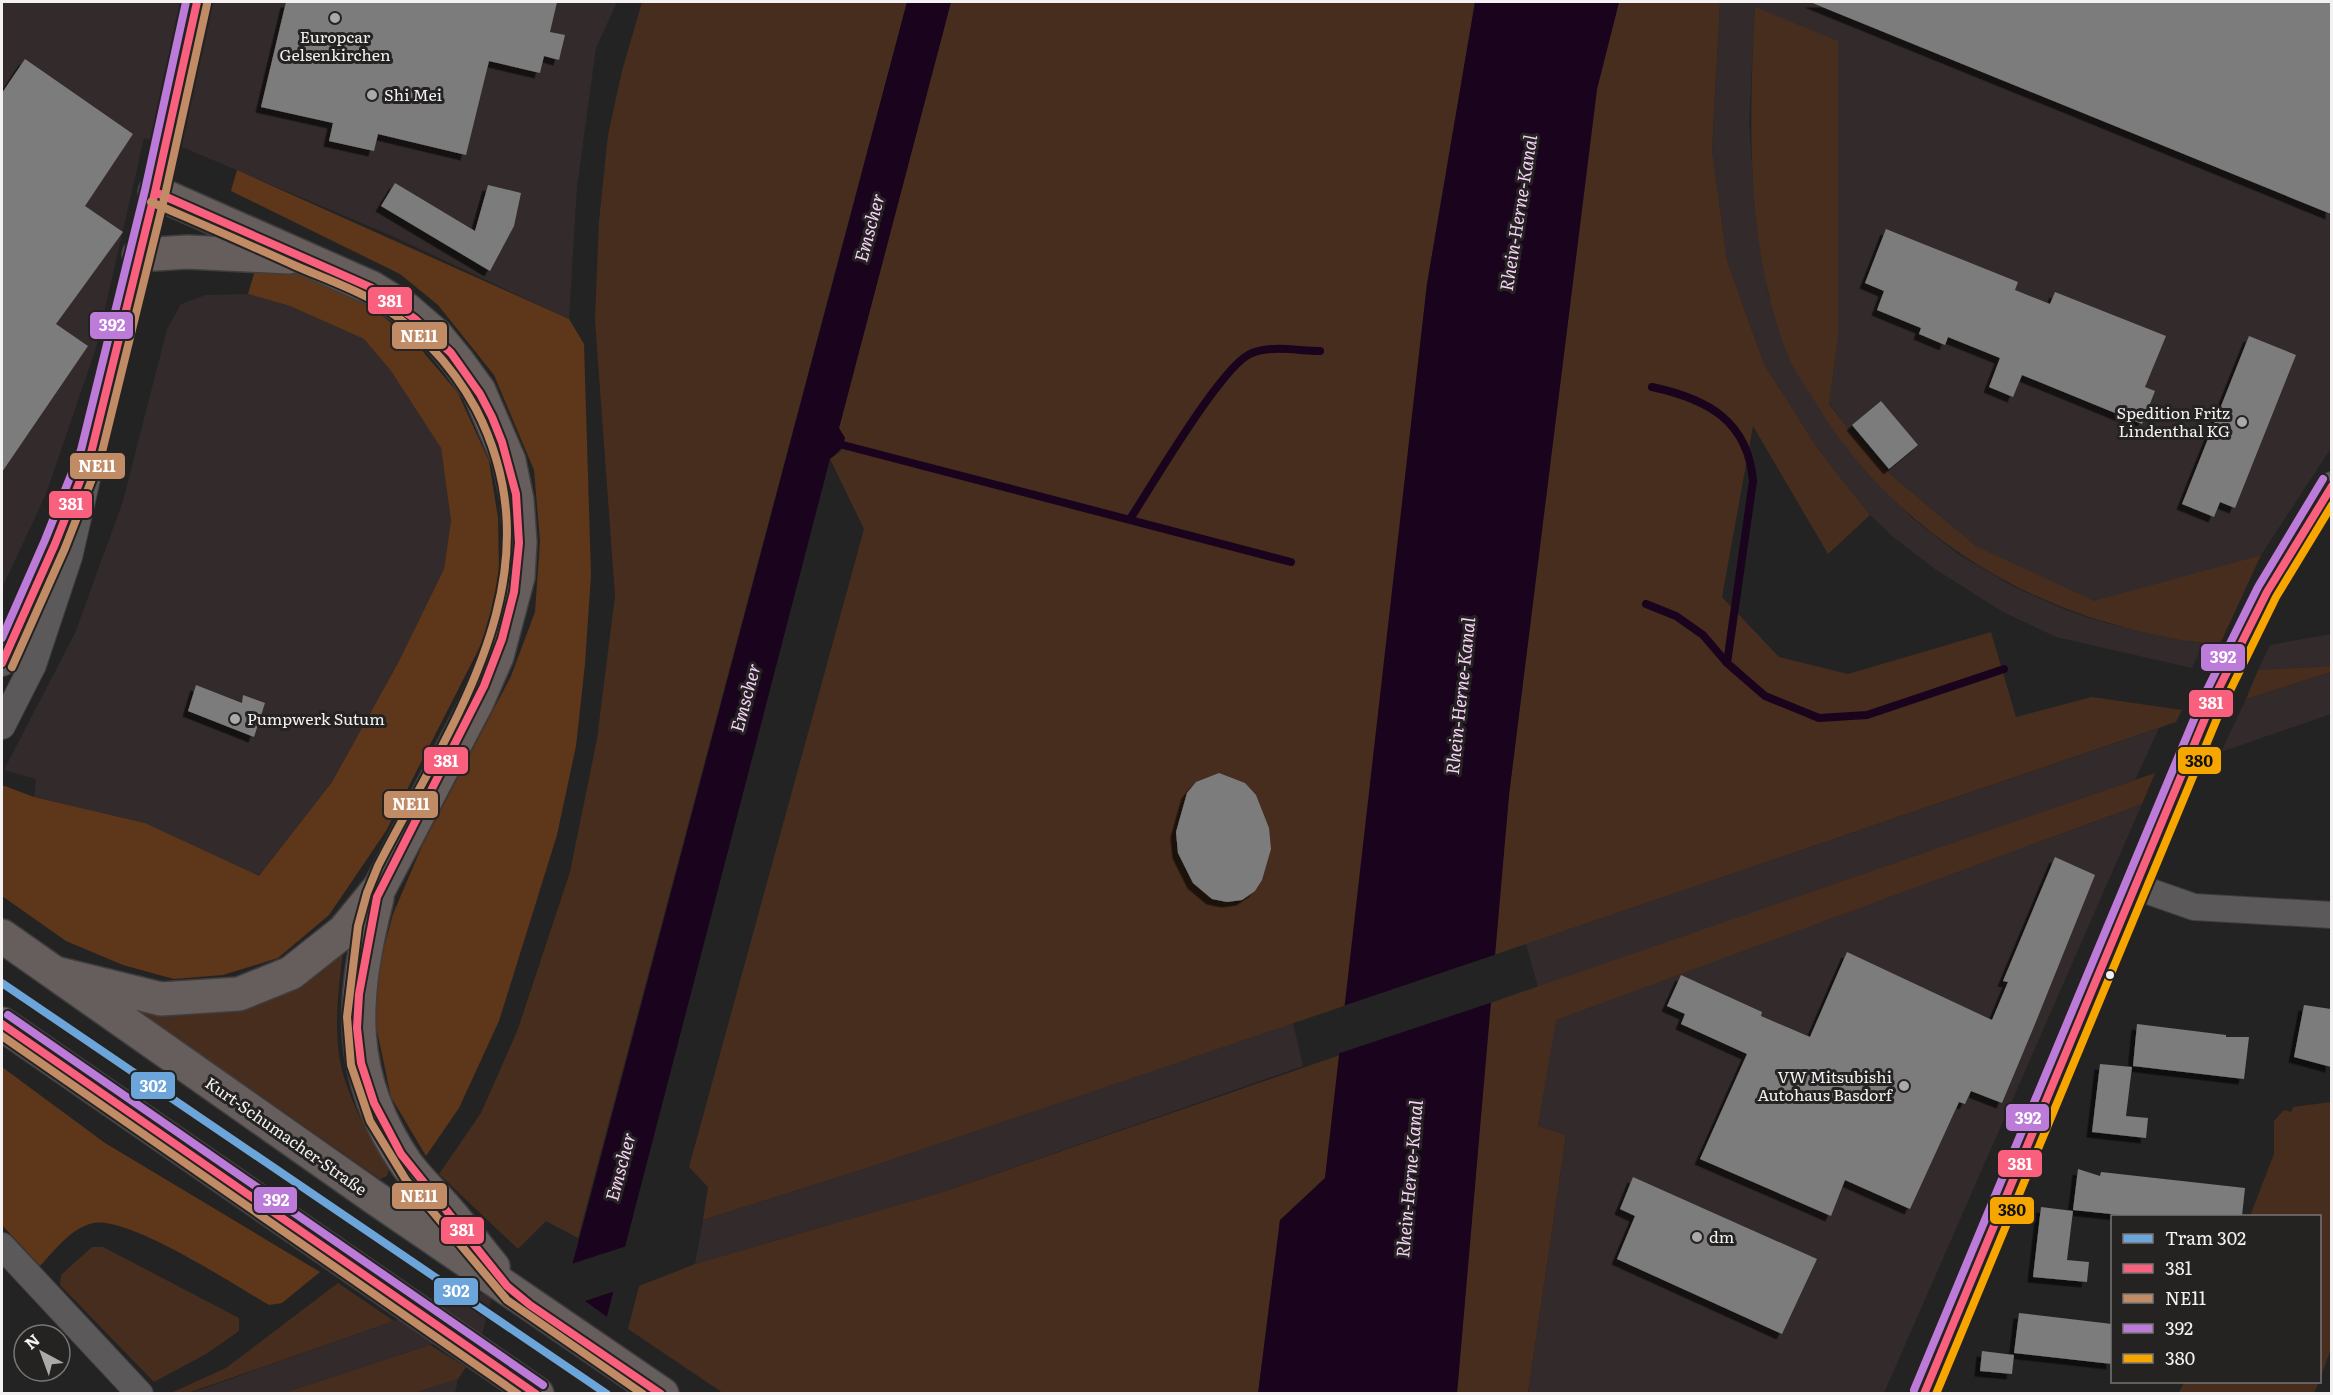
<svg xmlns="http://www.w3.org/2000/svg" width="2333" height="1395" viewBox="0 0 2333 1395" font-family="Literata,serif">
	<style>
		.built { fill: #332a2b }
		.green { fill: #472d1e }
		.forest { fill: #5e3619 }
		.water { fill: #1a031c }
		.pier { fill: #242323 }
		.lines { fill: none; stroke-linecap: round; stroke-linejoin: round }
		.stream { stroke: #1a031c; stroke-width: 8 }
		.building { fill: #7d7b7c; filter: url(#shadow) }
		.minor-casing { stroke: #3f3d3e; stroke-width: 28 }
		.major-casing { stroke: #3f3d3e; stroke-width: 36 }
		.minor { stroke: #5b5959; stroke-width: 26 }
		.major { stroke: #655e5d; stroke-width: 33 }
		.bus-1-casing { stroke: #252222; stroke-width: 12 }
		.bus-2-casing { stroke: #252222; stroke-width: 12 }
		.bus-3-casing { stroke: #252222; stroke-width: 12 }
		.bus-4-casing { stroke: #252222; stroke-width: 12 }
		.bus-1 { stroke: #f8607d; stroke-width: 8 }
		.bus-2 { stroke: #c18c65; stroke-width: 8 }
		.bus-3 { stroke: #bd7bd9; stroke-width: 8 }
		.bus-4 { stroke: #f7a600; stroke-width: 8 }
		.tram-1-casing { stroke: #252222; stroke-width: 12 }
		.tram-1 { stroke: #6ba5d9; stroke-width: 8 }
		.poi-dot { fill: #aba9aa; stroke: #252222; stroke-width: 2 }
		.bus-dot { fill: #f4f1f2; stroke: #252222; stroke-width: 2 }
		.labels { text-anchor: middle; stroke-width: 6; stroke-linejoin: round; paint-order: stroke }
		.poi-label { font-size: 16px; fill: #f4f1f2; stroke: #252222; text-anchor: start }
		.street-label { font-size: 16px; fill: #f4f1f2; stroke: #252222 }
		.water-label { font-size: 18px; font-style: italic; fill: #f8d2f8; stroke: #252222 }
		.line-badge { stroke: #252222; stroke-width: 2 }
		.badge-label { font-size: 16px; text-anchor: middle; font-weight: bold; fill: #fff }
		.pale-badge-label { font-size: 16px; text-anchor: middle; font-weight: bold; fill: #111 }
	</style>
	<defs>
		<filter id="shadow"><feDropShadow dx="-5.5" dy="5.5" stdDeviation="0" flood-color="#0009"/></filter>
	</defs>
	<rect width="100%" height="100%" fill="#242323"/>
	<!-- built -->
	<path class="built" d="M2,2h615l-21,46 -19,139 -8,132 -177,-83 -210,-89 -38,-9 -48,210 -50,146 -44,94z
		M1720,2h611v446l-70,107 -167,47 -118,-56 -85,-71 -43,-47 -19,-25 9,-66 -83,-329 -6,115 6,83 13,87 21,65 77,112 46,48 46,36 56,33 52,23 43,14 94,20 -11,24 -136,-31 -53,-25 -68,-43 -43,-33 -22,-21 -52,-66 -54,-85 -37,-103 -15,-111z
		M248,294l42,12 74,33 27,32 50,77 10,73 -7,48 -46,94 -66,119 -73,95 -114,-54 -111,-26 2,-18 -32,-9 71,-137 48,-132 44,-172 14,-25 25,-9z
		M2331,634v34v-2l-73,4 12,-25z
		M2331,672v42l-110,38 25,-53z
		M2159,728l-24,52 -597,207 -12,-43z
		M2142,804l-258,589 -356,1 38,-259 -28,-9 17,-106z
		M1293,1023l10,43 -357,125 -251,73 8,-44 170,-54z
		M494,1290l-12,44 -52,11 -146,48 -96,1 206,-73z
		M458,1379l-3,14h-41z"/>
	<!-- green -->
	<path class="green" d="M642,2h265l-329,1236 -32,-17 -28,28 -79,-75 42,-61 37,-84 52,-157 27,-133 18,-143 -20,-276 4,-99 9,-86 14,-64z
		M951,2h524l-48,282 -80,721 -474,161 -170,54 5,-33 -19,-20 175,-638 -34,-70 12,-9 3,-12 -6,-10z
		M1619,2h101l-8,148 15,111 37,103 54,85 52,66 -42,39 -75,-128 -31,171 57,60 69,17 143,-42 25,85 76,-20 90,13 -6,12 -682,233 15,-160 88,-706z
		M1755,7l83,34v296l-9,67 19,24 43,47 85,71 118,55 167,-46 -41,89c-28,-1 -54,-7 -81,-13 -135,-31 -258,-115 -328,-236 -8,-12 -17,-25 -23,-39 -43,-110 -39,-233 -33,-349z
		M2331,666v6l-85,27 12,-29z
		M2155,773l-13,31 -586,216 -18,106 28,9 -38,258 -71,1 33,-391z
		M343,952c-5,40 -11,86 1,125 10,33 27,62 45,91l-2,8 -7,3 -238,-166 2,-3c27,0 56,4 84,1 43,-4 83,-32 115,-59z
		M1340,1055l-15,123 -45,43 -22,172h-535l-95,-64 11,-43 56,-22 251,-73z
		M2331,1102l1,244 -12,33v-163h-70l24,-62v-33l10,-11 7,2 2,-5z
		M92,1247h11l136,71v13l-33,23 -52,28 -94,-97 1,-10z
		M338,1283l56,38 -206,72h-17l55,-25z
		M430,1345l36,22 -8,12 -44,14h-130z
		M2184,1382h135l-5,11h-135z"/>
	<!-- forest -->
	<path class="forest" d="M237,170l332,149 15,25 7,231 -6,89 -9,82 -19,89 -58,186 -40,87 -33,48 -35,-59 -16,-76 5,-58 13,-49 29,-68 89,-170 24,-64 5,-71 -6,-71 -40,-95 -56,-70 -38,-31 -169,-83z
		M256,267l47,8 63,28 47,37 45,53 31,68 9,57 1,55 -10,56 -103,202 -57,84 -51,43 -55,17 -49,4 -51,-14 -57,-24 -64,-45v-111l32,12 111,26 114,53 73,-94 66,-119 46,-94 7,-48 -10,-73 -50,-77 -27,-32 -74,-33 -42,-12z
		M2,1067l103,76 215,129 -38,31 -13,2c-35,-20 -139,-89 -176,-82 -22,5 -38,27 -53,43l-38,-41z"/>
	<!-- water -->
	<path class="water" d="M907,2h44l-112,426 6,10c-3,11 -6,14 -15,21l-243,934 -49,1z
		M1475,2h144l-22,87 -88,706 -52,598 -199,1 22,-174 45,-42 102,-894z"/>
	<!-- pier -->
	<path class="pier" d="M1497,954l-4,48 -156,52 6,-48z
		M630,1245l-12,45 -33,11 25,18 -20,75h-55l33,-129z"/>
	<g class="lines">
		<!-- stream -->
		<path class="stream" d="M1652,387c56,12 96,34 101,94l-26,182
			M843,445l448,117
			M1130,519c21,-32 93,-156 122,-166 20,-8 47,-2 68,-2
			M1646,604l30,12 27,19 24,28 38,33 54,22 48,-3 137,-46"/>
	</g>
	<!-- building -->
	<path class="building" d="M286,2h271l-7,30 15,3 -6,25 -15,-4 -4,17 -51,-12 -23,94 -88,-21 -4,17 -45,-10 4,-18 -72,-16z
		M1810,2h521v212z
		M25,59l108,75 -48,72 38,26 -67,92 32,22 -86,126v-379z
		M395,183l80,48 13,-46 33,8 -7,33 -24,45 -109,-65z
		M1886,229l132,53 -3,8 35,14 5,-12 111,44 -21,51 10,4 -13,33 -120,-49 -9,22 -24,-10 11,-29 -52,-21 -3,8 -26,-11 2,-6 -44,-18 7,-19 -19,-8z
		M2249,336l47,19 -61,153 -15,-6 -6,15 -32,-13z
		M1881,401l37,44 -29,24 -37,-44z
		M196,685l46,18 1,-8 22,8 -11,34 -66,-26z
		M1219,773l26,10 11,12 13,33 2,21 -9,31 -7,11 -13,9 -15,2 -15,-3 -19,-16 -15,-30 -2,-21 11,-39 9,-11z
		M2055,857l40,18 -60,149 -33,79 -31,-12 -6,13 -6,-2 -49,107 -65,-29 -14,36 -131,-57 47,-105 -66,-30 4,-10 -18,-8 14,-31 81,37 -1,4 49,21 37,-85 145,68 16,-38 -5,-1z
		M2304,1005l27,4v58l-37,-10z
		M2137,1024l89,11v2h23l-5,42 -111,-13z
		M2100,1064l32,3 -6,49 22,2 -2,20 -54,-6z
		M2078,1169l22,7 1,-4 144,16 -3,28h-112l-57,-6z
		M1633,1177l184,82 -35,75 -165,-75 18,-43 -15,-7z
		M2041,1207l32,4 -6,49 22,2 -2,20 -54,-5z
		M2019,1313l93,11v40l-98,-11z
		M1982,1351l32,4 -2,19 -32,-3z"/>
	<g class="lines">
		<!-- minor casing -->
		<g class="minor-casing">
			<path id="minor" d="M2,663l63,-145
				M2,726l31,-61 36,-108 128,-555
				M2134,886l60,21 138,8
				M2,1246l138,148
				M1924,1394c63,-153 127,-306 190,-459 63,-154 124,-311 218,-450"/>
		</g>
		<!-- major casing -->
		<g class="major-casing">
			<path id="major" d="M139,255l48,-3 102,5
				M377,898c-25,100 -32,177 30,267 12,16 27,30 40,45 16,18 30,38 46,57
				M2,936l376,264 284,194
				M55,973l106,26 78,-5 52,-21 53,-42 36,-44 97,-185 20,-46 21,-79 2,-35 -3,-42 -8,-39 -30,-70 -21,-29 -22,-27 -30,-26 -34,-21 -217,-96
				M2,1024l535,370"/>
		</g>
		<!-- minor -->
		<use href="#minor" class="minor"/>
		<!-- major -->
		<use href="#major" class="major"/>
		<!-- bus-1 casing -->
		<g class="bus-1-casing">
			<path id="bus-1" d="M155,192l217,96 43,31 36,34 29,41 12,23 10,25 14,52 3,49 -5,49 -12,47 -18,47 -107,211 -18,97 -2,34 4,35 13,40 27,51 106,132 23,19 131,89
				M2,663l53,-119 36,-91 64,-261 42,-190
				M2,1024l534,370
				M1924,1394l287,-690 56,-112 65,-106"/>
		</g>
		<!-- bus-2 casing -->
		<g class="bus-2-casing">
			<path id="bus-2" d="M151,202c48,21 97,42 145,64 23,10 48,19 71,31 45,25 85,67 109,112 85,165 -24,313 -98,457l-11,27 -9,33 -11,91 4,48 19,56 36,59 101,120 136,94
				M12,667l53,-119 36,-92 64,-261 42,-191
				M2,1036l516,358"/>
		</g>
		<!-- bus-3 casing -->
		<g class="bus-3-casing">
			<path id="bus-3" d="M2,638l43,-98 36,-90 64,-260 41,-188
				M8,1015l535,370
				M1914,1390l288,-690 56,-113 65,-108"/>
		</g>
		<!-- bus-4 casing -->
		<g class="bus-4-casing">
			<path id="bus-4" d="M1936,1394l285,-685 55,-112 56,-92"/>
		</g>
		<!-- bus-1 -->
		<use href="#bus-1" class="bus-1"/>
		<!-- bus-2 -->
		<use href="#bus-2" class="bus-2"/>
		<!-- bus-3 -->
		<use href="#bus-3" class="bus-3"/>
		<!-- bus-4 -->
		<use href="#bus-4" class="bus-4"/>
		<!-- tram-1 casing -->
		<g class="tram-1-casing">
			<path id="tram-1" d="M2,983l605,411"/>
		</g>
		<!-- tram-1 -->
		<use href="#tram-1" class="tram-1"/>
	</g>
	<!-- markers -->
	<g class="poi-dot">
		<circle cx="335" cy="18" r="6"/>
		<circle cx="372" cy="95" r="6"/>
		<circle cx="2242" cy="422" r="6"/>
		<circle cx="235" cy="719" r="6"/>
		<circle cx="1904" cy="1086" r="6"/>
		<circle cx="1697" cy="1237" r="6"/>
	</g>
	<circle class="bus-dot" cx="2110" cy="975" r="5"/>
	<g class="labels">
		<!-- poi labels -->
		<g class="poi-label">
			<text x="335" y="43" text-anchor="middle">Europcar<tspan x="335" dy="18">Gelsenkirchen</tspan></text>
			<text x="384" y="101">Shi Mei</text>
			<text x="2230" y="419" text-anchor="end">Spedition Fritz<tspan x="2230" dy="18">Lindenthal KG</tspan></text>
			<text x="247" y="725">Pumpwerk Sutum</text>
			<text x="1892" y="1083" text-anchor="end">VW Mitsubishi<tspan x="1892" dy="18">Autohaus Basdorf</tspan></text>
			<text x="1709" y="1243">dm</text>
		</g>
		<!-- street labels -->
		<g class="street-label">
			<text transform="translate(286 1136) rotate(35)" y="6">Kurt-Schumacher-Straße</text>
		</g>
		<!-- water labels -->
		<g class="water-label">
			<text transform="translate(1519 213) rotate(-81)" y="6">Rhein-Herne-Kanal</text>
			<text transform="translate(870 228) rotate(-75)" y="6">Emscher</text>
			<text transform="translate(1461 696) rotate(-84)" y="6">Rhein-Herne-Kanal</text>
			<text transform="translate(746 698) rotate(-75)" y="6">Emscher</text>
			<text transform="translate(621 1167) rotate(-75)" y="6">Emscher</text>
			<text transform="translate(1410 1179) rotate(-85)" y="6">Rhein-Herne-Kanal</text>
		</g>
	</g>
	<g class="line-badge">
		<rect x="367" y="286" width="46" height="29" rx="6" fill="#f8607d"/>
		<rect x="89" y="311" width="45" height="29" rx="6" fill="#bd7bd9"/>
		<rect x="391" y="321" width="57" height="29" rx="6" fill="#c18c65"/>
		<rect x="69" y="452" width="57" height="28" rx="6" fill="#c18c65"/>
		<rect x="48" y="490" width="45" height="29" rx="6" fill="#f8607d"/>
		<rect x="2200" y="643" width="46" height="29" rx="6" fill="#bd7bd9"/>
		<rect x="2188" y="689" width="46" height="29" rx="6" fill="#f8607d"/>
		<rect x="2177" y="746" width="45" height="29" rx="6" fill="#f7a600"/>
		<rect x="423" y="746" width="46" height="29" rx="6" fill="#f8607d"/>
		<rect x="383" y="790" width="56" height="29" rx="6" fill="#c18c65"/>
		<rect x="130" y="1071" width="46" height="29" rx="6" fill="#6ba5d9"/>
		<rect x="2005" y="1103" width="45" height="29" rx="6" fill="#bd7bd9"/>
		<rect x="1997" y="1149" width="46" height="29" rx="6" fill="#f8607d"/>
		<rect x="391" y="1182" width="57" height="28" rx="6" fill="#c18c65"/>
		<rect x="253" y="1186" width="45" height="28" rx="6" fill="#bd7bd9"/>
		<rect x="1989" y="1196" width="46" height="29" rx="6" fill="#f7a600"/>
		<rect x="440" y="1216" width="45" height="29" rx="6" fill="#f8607d"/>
		<rect x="433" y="1277" width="46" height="29" rx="6" fill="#6ba5d9"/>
	</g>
	<g class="badge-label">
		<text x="390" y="307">381</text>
		<text x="112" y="331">392</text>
		<text x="419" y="342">NE11</text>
		<text x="97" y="472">NE11</text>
		<text x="71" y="510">381</text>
		<text x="2223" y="663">392</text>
		<text x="2211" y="709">381</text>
		<text x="446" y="767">381</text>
		<text x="411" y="810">NE11</text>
		<text x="153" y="1092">302</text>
		<text x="2028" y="1124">392</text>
		<text x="2020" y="1170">381</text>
		<text x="419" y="1202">NE11</text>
		<text x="276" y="1206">392</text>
		<text x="462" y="1236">381</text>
		<text x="456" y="1297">302</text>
	</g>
	<g class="pale-badge-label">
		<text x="2199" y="767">380</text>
		<text x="2012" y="1216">380</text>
	</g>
	<!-- border -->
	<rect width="2333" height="1395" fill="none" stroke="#f4f1f2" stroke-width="6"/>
	<!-- legend -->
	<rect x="2111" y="1215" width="210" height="168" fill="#252222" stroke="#787575" stroke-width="1.5"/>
	<rect x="2123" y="1234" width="30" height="9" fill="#6ba5d9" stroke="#787575" stroke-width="1.5"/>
	<text x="2165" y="1245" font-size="18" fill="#f4f1f2">Tram 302</text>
	<rect x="2123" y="1264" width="30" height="9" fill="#f8607d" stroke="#787575" stroke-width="1.5"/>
	<text x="2165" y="1275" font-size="18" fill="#f4f1f2">381</text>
	<rect x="2123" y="1294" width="30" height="9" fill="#c18c65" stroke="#787575" stroke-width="1.5"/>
	<text x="2165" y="1305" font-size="18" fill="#f4f1f2">NE11</text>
	<rect x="2123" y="1324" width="30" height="9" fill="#bd7bd9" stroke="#787575" stroke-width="1.5"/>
	<text x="2165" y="1335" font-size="18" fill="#f4f1f2">392</text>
	<rect x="2123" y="1354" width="30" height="9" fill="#f7a600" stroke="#787575" stroke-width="1.5"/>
	<text x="2165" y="1365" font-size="18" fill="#f4f1f2">380</text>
	<!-- north arrow -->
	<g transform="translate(42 1353) rotate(319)"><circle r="28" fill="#252222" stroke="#787575" stroke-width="1.5"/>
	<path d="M0-4.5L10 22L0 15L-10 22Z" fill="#aba9aa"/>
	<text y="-9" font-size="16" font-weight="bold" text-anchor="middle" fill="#f4f1f2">N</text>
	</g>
</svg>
